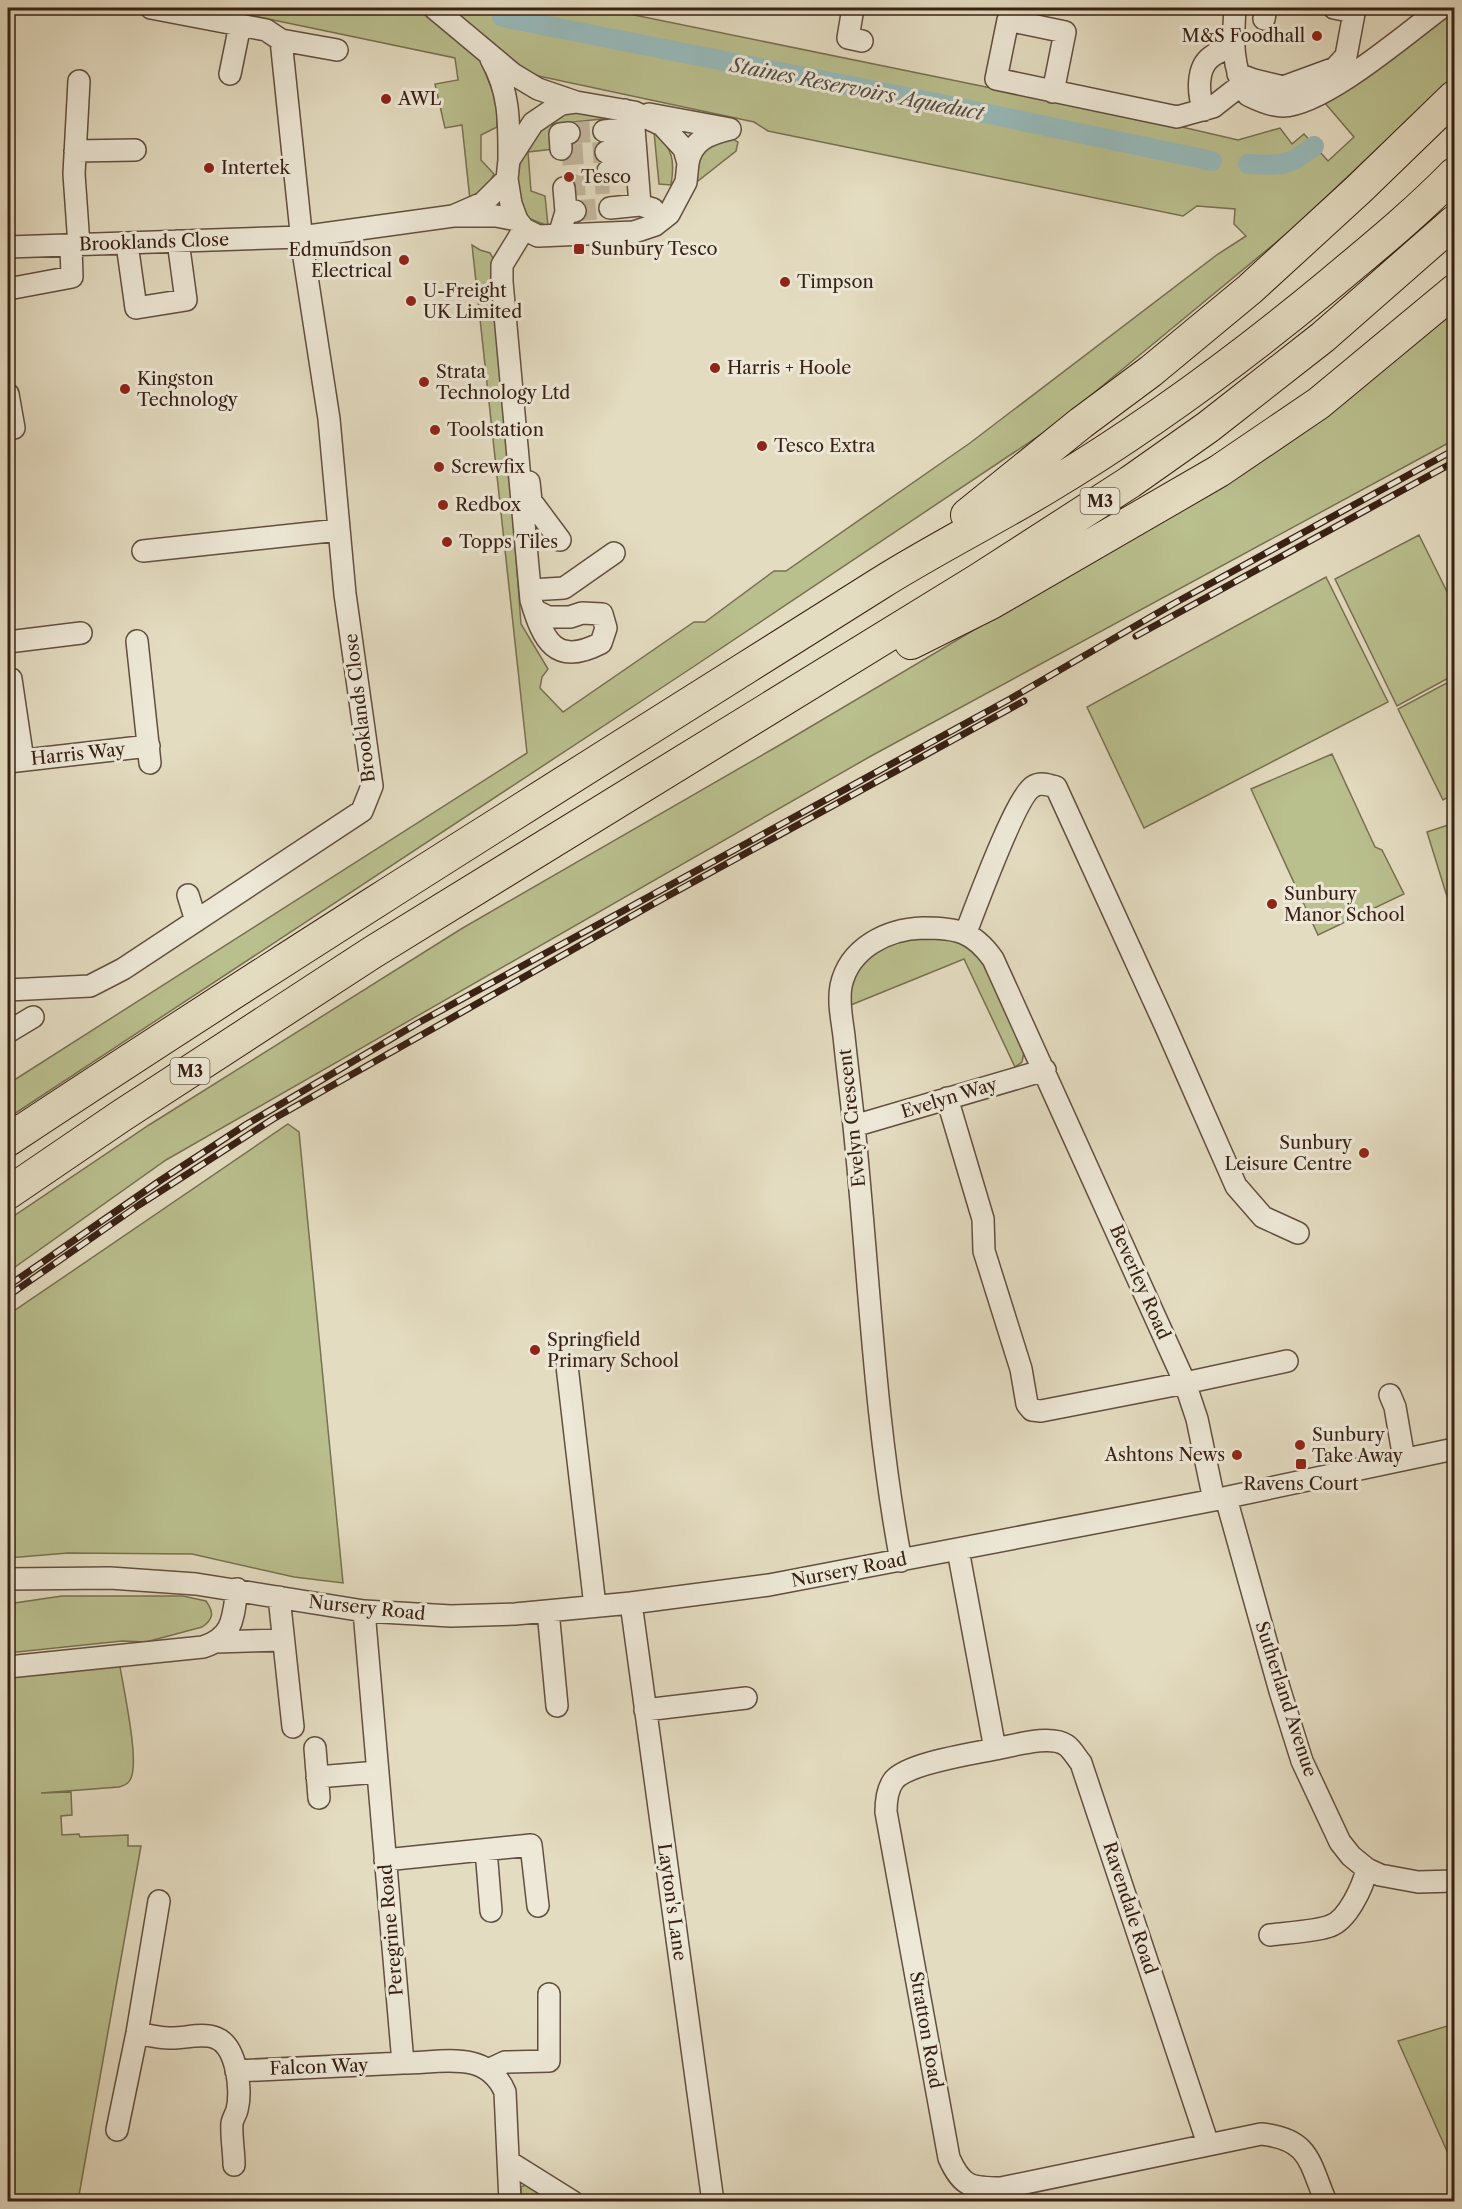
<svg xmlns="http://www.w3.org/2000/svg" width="1462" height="2209" viewBox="0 0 1462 2209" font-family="'Libre Caslon Text',serif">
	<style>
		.green { fill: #babf8e; stroke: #797051; stroke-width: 1.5 }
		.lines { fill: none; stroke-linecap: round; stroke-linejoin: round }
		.canal { stroke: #97baba; stroke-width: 20 }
		.minor-tunnel { stroke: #c2b69e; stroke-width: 21; stroke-dasharray: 21 10; stroke-linecap: butt }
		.minor-casing { stroke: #634f3f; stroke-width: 24 }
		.highway-casing { stroke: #382014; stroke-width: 34 }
		.minor { stroke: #ede8d7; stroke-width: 21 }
		.highway { stroke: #e4dcc1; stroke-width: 32 }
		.rail-casing { stroke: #382014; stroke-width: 7 }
		.rail { stroke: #ede8d7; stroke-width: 4.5; stroke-dasharray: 14; stroke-linecap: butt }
		.poi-dot { fill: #8f2418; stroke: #ede8d7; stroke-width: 2 }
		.labels { text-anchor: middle; stroke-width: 6; stroke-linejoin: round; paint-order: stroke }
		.shield { fill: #ede8d7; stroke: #6e5c4e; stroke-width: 1.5 }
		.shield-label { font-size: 16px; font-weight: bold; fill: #382014 }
		.poi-label { font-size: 18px; fill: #382014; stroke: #ede8d7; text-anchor: start }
		.street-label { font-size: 18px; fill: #382014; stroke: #ede8d7 }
		.water-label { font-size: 20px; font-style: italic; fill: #544e46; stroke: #ede8d7 }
	</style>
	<rect width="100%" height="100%" fill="#e4dcc1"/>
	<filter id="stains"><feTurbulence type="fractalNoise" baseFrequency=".00333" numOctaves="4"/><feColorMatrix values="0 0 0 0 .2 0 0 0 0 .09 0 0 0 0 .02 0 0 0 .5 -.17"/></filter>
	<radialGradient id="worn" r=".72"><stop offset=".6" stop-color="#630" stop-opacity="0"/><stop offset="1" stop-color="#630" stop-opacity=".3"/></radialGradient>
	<!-- green -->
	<path class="green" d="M216,8h384l582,119 56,13 42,-12 12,16 12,-10 24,27 26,-24 -30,-35 85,-57 45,-36v67l-163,154 -236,195 -365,244 -682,449v-34l519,-331 -55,-508 8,5 10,3 4,7 27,364 27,45 -6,8 -2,11 23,24 131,-90h11l69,-51h12l184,-128 248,-189 28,-18 -12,-12 1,-15 -38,-3 -14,10 -415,-85 -14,-9 -272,-58 15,39v24l-16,8v25l13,14 -8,14 -16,12 -8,-75 -17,3 -10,-44 23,-4 -3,-22z
		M570,109l51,8 -57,6 -10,26 -26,3 3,39 14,5 3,30 -20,-8 -10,-12 -4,-43 11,-23z
		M654,132c19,16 21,29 17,53l-12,-1z
		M728,136l10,6 -2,9 -47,37 13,-36z
		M1454,312v128l-583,316 -705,404 -158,112v-52l141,-95 312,-196 317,-183 503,-298 77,-57z
		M1419,535l35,71v69l-57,31 -62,-127z
		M1326,577l62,125 -244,126 -57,-121z
		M1454,679v115l-11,6 -45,-91z
		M1332,754l43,93 7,3 22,44 -86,41 -67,-146z
		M1454,823v96l-27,-87z
		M904,929l79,16 41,107 -2,10 -7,5 -51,-108 -123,50 8,-45z
		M288,1124l11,8 44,451 -49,-6 -102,-23 -124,-1 -60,5v-243z
		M62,1596h121l23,5c8,11 8,18 -4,26l-56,15 -24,-1 -114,12v-49z
		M119,1661c4,25 19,93 13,114 -2,8 -6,10 -13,12l-78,6 30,-1 1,23 -11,1 1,19 17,-1 1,3 48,-2v11h13l-63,355h-70v-527z
		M1454,2024v143l-56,-126z
		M527,2184l30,17h-36v-14z"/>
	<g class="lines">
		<!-- canal -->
		<path class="canal" d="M502,17l430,85 280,59
			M1248,164c35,1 37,4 66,-18"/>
		<!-- minor-tunnel -->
		<path class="minor-tunnel" d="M569,133l35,-2
			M562,155l44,-3
			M564,186l45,-3
			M575,211l35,-3"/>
		<!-- minor casing -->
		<g class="minor-casing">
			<path id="minor" d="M151,8l115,22 15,10 56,10
				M434,8l79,66 25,15 38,13
				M853,8l-5,30 14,3
				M1235,8c-2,30 -4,60 13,87 10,5 24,11 35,11 41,-1 124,-73 158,-98
				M1334,8l20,4
				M1264,19l2,-11
				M491,59c19,33 18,64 18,101
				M230,74l10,-49
				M1238,74l16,6 29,7 52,-19 11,-12 9,-48
				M1053,92l12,-60 -57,-12 -12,59 181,38 36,-10 28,-22
				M576,102l58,10 28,13 22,24 4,14 -2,19 -17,32 -14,11 -21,7 -96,4 -14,-7 -7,-9 -6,-16 -4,-25 2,-19 24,-37 28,-19z
				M625,110l7,10 2,8 6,77
				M1204,110c-6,-15 -8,-42 7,-53 6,-5 15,-8 22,-11
				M649,114l81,15c-21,5 -38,11 -42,34
				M604,131l30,-3
				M561,149l-1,-15 9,-1
				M75,151l60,-1
				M606,152l29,-3
				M608,171l29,-2
				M507,179l-24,24 -30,13h43l21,4
				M564,188l2,24
				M610,208l30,-3 13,4
				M524,229l-22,36v17l29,318c12,40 24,67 70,43l5,-15 -4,-14 -20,-1 -12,4h-22l-14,-7
				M559,235l7,-23 9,-1
				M127,244l9,64 50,-8 -8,-59
				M79,245l-5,-71 5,-93
				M8,247l293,-10 152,-21
				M8,289l64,-12 -1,-31
				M8,394l6,34 -6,1
				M529,482l2,19 29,39
				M143,551l196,-21
				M530,590l34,-2 50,-35
				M137,641l13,122
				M8,642l73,-9
				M11,679l12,81
				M8,762l141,-16
				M188,895l8,26
				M966,932c9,-23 51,-138 68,-146 7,-4 15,-1 22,1l109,238 71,161 27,31 35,16
				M8,990l82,-4 33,-17 239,-158 10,-25 -27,-192 -16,-175 -26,-168 -22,-211
				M8,1032l25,-15
				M947,1098l36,121 1,32 37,118 6,35 5,6 9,1 144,-28 102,-22
				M854,1126l191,-56
				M567,1366l28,240
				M1390,1395l5,12 9,52
				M1226,1498l54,193 22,70 38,81 11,14 16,13 13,6 38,7 36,-1
				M958,1550l37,199c-23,5 -87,14 -101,31 -7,9 -8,21 -8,32l63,346c13,29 22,30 52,30l260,-54c49,5 48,28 65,68
				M901,1561c-27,-143 -32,-290 -47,-435 -3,-30 -7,-60 -10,-90 -2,-16 -6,-34 -3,-50 8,-38 46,-57 82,-58 34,0 50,3 70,31l192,424 12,36 17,81
				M8,1579l102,-1 86,6 168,27 87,5 64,-2 116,-11 138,-18 445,-85 240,-51
				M279,1597l14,130
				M631,1603l82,599
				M364,1611l39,452c38,0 84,-14 102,29l5,110
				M548,1611l9,95
				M216,1642l67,-2
				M8,1667l195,-20c31,-10 30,-30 34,-58
				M645,1710l101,-12
				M315,1748l4,50
				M995,1749c18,-3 55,-15 71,-4 6,4 10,12 15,18l127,381
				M317,1777l61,-5
				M486,1850l5,61
				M385,1860l146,-15 7,61
				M1270,1935c15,-2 48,-4 60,-9 18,-6 33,-40 37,-57
				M137,2033c10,2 21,5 32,5 15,1 32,-6 47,0 21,8 26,53 21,72 -1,4 -4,8 -5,13 -1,13 2,28 2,42
				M490,2069l15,-7 44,-1v-67
				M236,2071l167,-8
				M117,2130l20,-97 22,-132
				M509,2162l64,40"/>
		</g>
		<!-- highway casing -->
		<g class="highway-casing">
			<path id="highway" d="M967,515l114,-92 70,-52 99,-82 108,-99 96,-93
				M911,643l80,-40 228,-132 100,-68 135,-112
				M8,1140c287,-190 579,-372 871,-556 54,-34 112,-63 167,-96 100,-60 195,-130 284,-204 43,-36 86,-71 124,-110
				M8,1193l113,-77 252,-164 605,-372 152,-98 78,-55 115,-90 131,-115"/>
		</g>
		<!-- minor -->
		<use href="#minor" class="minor"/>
		<!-- highway -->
		<use href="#highway" class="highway"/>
		<!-- rail casing -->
		<g class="rail-casing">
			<path id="rail" d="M1136,636l318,-174
				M8,1286l153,-106 86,-56 171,-101 592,-324 163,-95 281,-154
				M8,1296l131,-91 134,-86 382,-216 369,-202"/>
		</g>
		<!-- rail -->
		<use href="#rail" class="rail"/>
	</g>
	<!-- markers -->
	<g class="poi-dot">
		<circle cx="1317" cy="36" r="6"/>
		<circle cx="386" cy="99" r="6"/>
		<circle cx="209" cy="168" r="6"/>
		<circle cx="569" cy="177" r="6"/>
		<rect x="573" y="243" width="12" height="12" rx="3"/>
		<circle cx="404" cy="260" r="6"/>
		<circle cx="785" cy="282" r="6"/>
		<circle cx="411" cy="301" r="6"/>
		<circle cx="715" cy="368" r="6"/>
		<circle cx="424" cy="382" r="6"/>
		<circle cx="125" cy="389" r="6"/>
		<circle cx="435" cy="430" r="6"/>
		<circle cx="762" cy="446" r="6"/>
		<circle cx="439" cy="467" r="6"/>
		<circle cx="443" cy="505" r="6"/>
		<circle cx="447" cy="542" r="6"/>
		<circle cx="1272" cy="904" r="6"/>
		<circle cx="1364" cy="1153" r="6"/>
		<circle cx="535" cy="1350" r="6"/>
		<circle cx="1300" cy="1445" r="6"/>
		<circle cx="1237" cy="1455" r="6"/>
		<rect x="1295" y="1458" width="12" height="12" rx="3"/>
	</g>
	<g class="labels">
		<!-- shield labels -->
		<g class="shield">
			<rect x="1080.5" y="488" width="39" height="26" rx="4.5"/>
			<rect x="170.5" y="1058" width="39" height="26" rx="4.5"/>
		</g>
		<g class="shield-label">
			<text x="1100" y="507">M3</text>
			<text x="190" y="1077">M3</text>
		</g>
		<!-- poi labels -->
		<g class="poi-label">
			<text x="1305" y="42" text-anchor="end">M&amp;S Foodhall</text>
			<text x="398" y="105">AWL</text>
			<text x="221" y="174">Intertek</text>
			<text x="581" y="183">Tesco</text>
			<text x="591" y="255">Sunbury Tesco</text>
			<text x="392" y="256" text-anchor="end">Edmundson<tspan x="392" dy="21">Electrical</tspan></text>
			<text x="797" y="288">Timpson</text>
			<text x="423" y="297">U-Freight<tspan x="423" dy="21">UK Limited</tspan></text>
			<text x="727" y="374">Harris + Hoole</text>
			<text x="436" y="378">Strata<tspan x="436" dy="21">Technology Ltd</tspan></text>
			<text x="137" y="385">Kingston<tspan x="137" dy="21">Technology</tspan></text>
			<text x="447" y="436">Toolstation</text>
			<text x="774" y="452">Tesco Extra</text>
			<text x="451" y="473">Screwfix</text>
			<text x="455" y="511">Redbox</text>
			<text x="459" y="548">Topps Tiles</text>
			<text x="1284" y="900">Sunbury<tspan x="1284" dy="21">Manor School</tspan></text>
			<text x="1352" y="1149" text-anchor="end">Sunbury<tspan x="1352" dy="21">Leisure Centre</tspan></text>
			<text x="547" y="1346">Springfield<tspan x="547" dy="21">Primary School</tspan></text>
			<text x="1312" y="1441">Sunbury<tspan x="1312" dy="21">Take Away</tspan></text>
			<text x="1225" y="1461" text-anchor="end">Ashtons News</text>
			<text x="1301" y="1490" text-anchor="middle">Ravens Court</text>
		</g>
		<!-- street labels -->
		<g class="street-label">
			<text transform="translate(154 242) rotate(-2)" y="6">Brooklands Close</text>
			<text transform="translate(360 708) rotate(-97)" y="6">Brooklands Close</text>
			<text transform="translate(78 754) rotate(-6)" y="6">Harris Way</text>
			<text transform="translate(949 1098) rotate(-17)" y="6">Evelyn Way</text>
			<text transform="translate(852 1118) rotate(-96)" y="6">Evelyn Crescent</text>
			<text transform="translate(1140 1282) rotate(66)" y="6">Beverley Road</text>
			<text transform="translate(849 1570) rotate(-11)" y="6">Nursery Road</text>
			<text transform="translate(367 1608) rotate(6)" y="6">Nursery Road</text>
			<text transform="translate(1286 1699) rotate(72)" y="6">Sutherland Avenue</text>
			<text transform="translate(672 1902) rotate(82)" y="6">Layton's Lane</text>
			<text transform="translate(1130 1908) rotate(72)" y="6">Ravendale Road</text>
			<text transform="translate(391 1930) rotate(-95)" y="6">Peregrine Road</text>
			<text transform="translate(926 2030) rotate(80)" y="6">Stratton Road</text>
			<text transform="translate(319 2067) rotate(-2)" y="6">Falcon Way</text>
		</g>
		<!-- water labels -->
		<g class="water-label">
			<text transform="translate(857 89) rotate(11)" y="7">Staines Reservoirs Aqueduct</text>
		</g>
	</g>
	<!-- margin -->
	<rect width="1462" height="2209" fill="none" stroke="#e4dcc1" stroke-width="30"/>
	<rect x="9" y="9" width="1444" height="2191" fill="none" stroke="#382014" stroke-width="3"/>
	<rect x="15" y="15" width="1432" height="2179" fill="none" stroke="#382014" stroke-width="1.5"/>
	<rect width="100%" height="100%" filter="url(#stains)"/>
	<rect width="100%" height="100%" fill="url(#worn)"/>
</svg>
